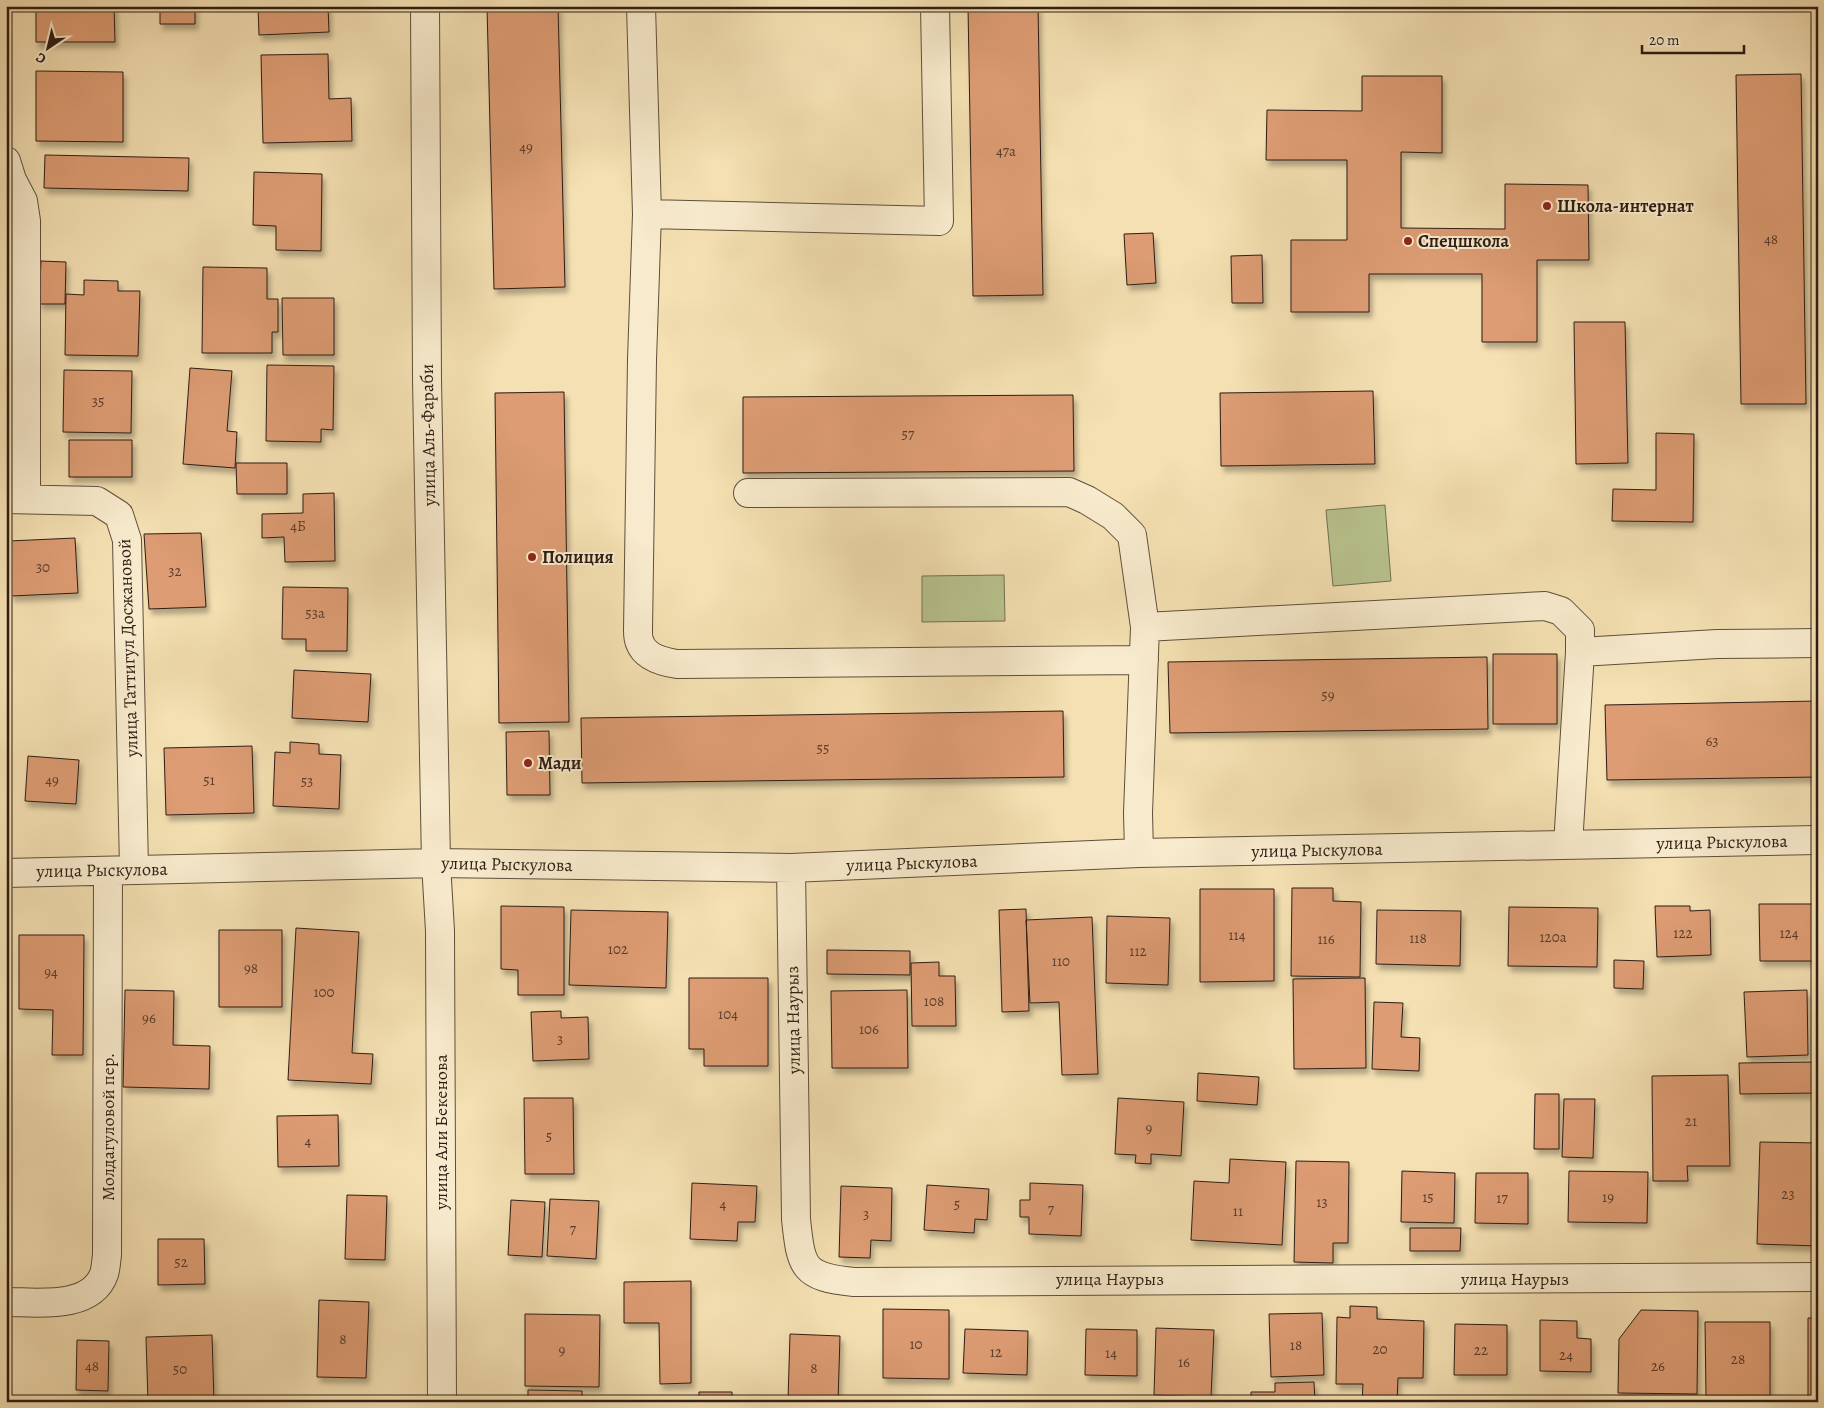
<svg xmlns="http://www.w3.org/2000/svg" width="1824" height="1408" viewBox="0 0 1824 1408" font-family="Alegreya,serif">
	<style>
		.green { fill: #b8c38f; stroke: #727052 }
		.building { fill: #dd9c73; stroke: #2d1d15; filter: url(#shadow) }
		.lines { fill: none; stroke-linecap: round; stroke-linejoin: round }
		.minor-casing { stroke: #5f4e3c; stroke-width: 30 }
		.minor { stroke: #f8ebcd; stroke-width: 28 }
		.poi-dot { fill: #8f2418; stroke: #f8ebcd; stroke-width: 2 }
		.labels { text-anchor: middle; stroke-width: 4; stroke-linejoin: round; paint-order: stroke }
		.number-label { font-size: 15px; fill: #593d2c }
		.poi-label { font-size: 18px; font-weight: bold; fill: #2d1d15; stroke: #f8ebcd; text-anchor: start }
		.street-label { font-size: 18px; fill: #2d1d15; stroke: #f8ebcd }
	</style>
	<defs>
		<filter id="shadow"><feDropShadow dx="3" dy="5.5" stdDeviation="2.5" flood-color="#0004"/></filter>
	</defs>
	<rect width="100%" height="100%" fill="#f4e0b2"/>
	<filter id="stains"><feTurbulence type="fractalNoise" baseFrequency=".004" numOctaves="4"/><feColorMatrix values="0 0 0 0 .2 0 0 0 0 .09 0 0 0 0 .02 0 0 0 .5 -.17"/></filter>
	<radialGradient id="worn" r=".72"><stop offset=".6" stop-color="#630" stop-opacity="0"/><stop offset="1" stop-color="#630" stop-opacity=".3"/></radialGradient>
	<!-- green -->
	<path class="green" d="M1385,505l6,76 -58,5 -7,-76z
		M1004,575l1,46 -83,1v-46z"/>
	<!-- building -->
	<path class="building" d="M36,6h78l1,36h-79z
		M160,6h35v18h-35z
		M258,6h70l1,26 -70,3z
		M487,6h71l7,281 -71,2z
		M968,6h70l5,289 -70,1z
		M328,54l1,45 22,-1 1,43 -89,2 -2,-88z
		M36,71l87,1v70l-87,-1z
		M1801,74l5,330h-65l-5,-329z
		M1362,76h80v77l-41,-1v76l104,1v-45l83,1 1,75h-52v82h-55v-68h-113v38h-78v-72h56v-80h-81l1,-50 95,1z
		M45,155l144,3 -1,33 -144,-3z
		M254,172l68,2 -1,77 -45,-1v-24l-23,-1z
		M1153,233l3,50 -29,2 -3,-51z
		M1262,255l1,48h-31l-1,-47z
		M41,261l25,1 -1,42h-26z
		M203,267l64,1v31h11v33h-6v21h-70z
		M84,280l34,1v10h22l-2,65 -73,-1 1,-61 18,1z
		M282,298h52v57h-51z
		M1574,322h51l3,141 -52,1z
		M267,365l67,1 -1,64 -12,-1v13l-55,-1z
		M190,368l42,3 -5,60 10,1 -2,36 -52,-4z
		M64,370l68,1 -1,62 -68,-1z
		M1373,391l2,73 -154,2 -1,-73z
		M564,392l5,330 -70,1 -4,-330z
		M1073,395l1,76 -331,2v-76z
		M1656,433l38,1 -1,88 -81,-1 1,-32 43,1z
		M69,440h63v37h-63z
		M236,463h51v31h-50z
		M334,493l1,68 -50,1 -1,-25 -22,1v-24l41,-1v-19z
		M201,533l5,74 -57,2 -5,-75z
		M75,538l3,55 -67,3 -2,-55z
		M283,587l65,1 -1,63h-41v-12h-24z
		M1493,654h64v70h-64z
		M1487,657l1,72 -318,4 -2,-71z
		M294,670l77,4 -3,48 -76,-4z
		M1818,701v76l-211,3 -2,-75z
		M1063,711l1,66 -482,6 -1,-65z
		M549,731l1,64h-43l-1,-63z
		M290,742l29,2v10l22,1 -2,54 -66,-3 2,-54 15,1z
		M252,746l2,67 -88,2 -2,-67z
		M28,756l51,4 -3,44 -51,-3z
		M1292,888h41v13l28,1 -1,75 -69,-1z
		M1200,889h74v92l-74,1z
		M1759,904h59v57h-58z
		M501,906l63,1v88h-46v-25l-17,-1z
		M1655,906h35v5l20,-1 1,45 -54,2z
		M1509,907l89,1 -1,59 -89,-1z
		M1026,909l3,102 -27,1 -3,-102z
		M571,910l97,2 -2,76 -97,-3z
		M1377,910l84,1 -1,55 -84,-2z
		M1107,916l63,2 -2,67 -62,-2z
		M1092,917l6,157 -36,1 -3,-73 -29,1 -4,-83z
		M296,928l63,4 -7,121 21,1 -2,30 -83,-4z
		M219,930h63v77h-63z
		M19,935h65l-1,120h-31l1,-45 -34,-1z
		M827,950l83,1v24l-83,-1z
		M1614,960l30,1 -1,28 -29,-1z
		M939,962v14h16l1,50h-44l-1,-63z
		M689,978h79v88h-64v-17h-15z
		M1365,978l1,90 -72,1 -1,-90z
		M125,990l49,1 -1,54 37,1 -1,43 -86,-2z
		M907,990l1,78h-76l-1,-77z
		M1807,990l1,65 -61,2 -3,-65z
		M1374,1002l29,1 -2,34 19,1 -1,33 -47,-2z
		M561,1011v7l27,-1 1,42 -56,2 -2,-49z
		M1818,1062v31l-78,1 -1,-31z
		M1198,1073l61,4 -2,28 -60,-4z
		M1728,1075l2,91h-43l1,15h-35l-1,-105z
		M1535,1094h24v55h-25z
		M524,1098h49l1,76h-49z
		M1118,1098l66,4 -3,54 -30,-2v10l-16,-1 1,-8 -21,-1z
		M1564,1099h31l-2,59 -31,-1z
		M338,1115l1,51 -61,1 -1,-51z
		M1760,1142l58,1v103l-61,-2z
		M1230,1159l56,3 -4,83 -91,-5 3,-59 35,2z
		M1296,1161l53,1 -1,81h-15v20l-39,-1z
		M1402,1171l53,2 -1,50 -53,-1z
		M1569,1171l79,1 -1,51 -79,-1z
		M1476,1173h52v51l-53,-1z
		M692,1183l65,3 -2,36h-17l-1,19 -47,-2z
		M1030,1183l53,2 -2,51 -52,-2v-17h-9v-17h10z
		M927,1185l62,4 -2,31 -12,-1 -1,14 -50,-3z
		M841,1186l51,2 -1,53 -20,-1 -1,18 -31,-1z
		M347,1195l40,1 -2,64 -40,-1z
		M550,1199l49,2 -3,58 -49,-3z
		M511,1200l34,2 -3,55 -34,-2z
		M1410,1228h51l-1,23h-50z
		M158,1239h46l1,45 -47,1z
		M691,1281v102l-31,1 -1,-61h-35v-41z
		M319,1300l50,2 -3,76 -49,-1z
		M1350,1306l27,1v12l47,2 -1,57h-25l-1,24h-35l1,-18h-27l1,-67 13,1z
		M883,1309l66,1v69l-66,-1z
		M1641,1310l57,1 -1,83 -79,-1 1,-54z
		M1322,1313l2,62 -53,2 -2,-63z
		M525,1314l75,1 -1,72 -74,-1z
		M1808,1318h10v84h-10z
		M1540,1320l37,1v17l14,1v33l-51,-1z
		M1705,1322h65v74h-64z
		M1455,1324l52,1v50h-53z
		M1156,1328l58,2 -3,67 -57,-2z
		M965,1329l63,2 -1,44 -64,-2z
		M1086,1329l51,1v46l-52,-1z
		M790,1334l50,2 -2,66 -50,-2z
		M212,1335l2,67h-66l-2,-65z
		M77,1340l32,1 -1,50 -32,-1z
		M1314,1382l1,20h-64v-10h24v-9z
		M528,1390l54,1v11h-54z
		M699,1392h33v10h-33z"/>
	<g class="lines">
		<!-- minor casing -->
		<g class="minor-casing">
			<path id="minor" d="M425,6l2,373 9,484 4,68 2,471
				M641,6l6,208 -5,146 -4,271c0,3 0,8 2,12 5,14 24,19 37,21l467,-4
				M6,161l6,19 11,21 3,20v277
				M647,214l292,7 -4,-215
				M748,493l321,-1 18,8 26,16 19,19 13,92 -7,186 1,40
				M6,499l91,2 22,14 8,25 7,329
				M1145,627l400,-21 16,5 19,19v22l-12,193
				M1580,652l137,-8 101,-1
				M791,868l5,351c5,49 7,58 58,63l964,-5
				M6,873l430,-10 355,5 348,-15 679,-13
				M6,1302c31,0 85,8 98,-28 2,-6 2,-13 3,-19l1,-384"/>
		</g>
		<!-- minor -->
		<use href="#minor" class="minor"/>
	</g>
	<!-- markers -->
	<g class="poi-dot">
		<circle cx="1547" cy="206" r="5"/>
		<circle cx="1408" cy="241" r="5"/>
		<circle cx="532" cy="557" r="5"/>
		<circle cx="528" cy="763" r="5"/>
	</g>
	<g class="labels">
		<!-- number labels -->
		<g class="number-label">
			<text x="526" y="152">49</text>
			<text x="1006" y="156">47а</text>
			<text x="1771" y="244">48</text>
			<text x="98" y="406">35</text>
			<text x="908" y="439">57</text>
			<text x="298" y="531">4Б</text>
			<text x="43" y="572">30</text>
			<text x="175" y="576">32</text>
			<text x="315" y="618">53а</text>
			<text x="1328" y="700">59</text>
			<text x="1712" y="746">63</text>
			<text x="823" y="753">55</text>
			<text x="52" y="785">49</text>
			<text x="209" y="785">51</text>
			<text x="307" y="786">53</text>
			<text x="1683" y="938">122</text>
			<text x="1789" y="938">124</text>
			<text x="1237" y="940">114</text>
			<text x="1553" y="942">120а</text>
			<text x="1418" y="943">118</text>
			<text x="1326" y="944">116</text>
			<text x="618" y="954">102</text>
			<text x="1138" y="956">112</text>
			<text x="1061" y="966">110</text>
			<text x="251" y="973">98</text>
			<text x="51" y="977">94</text>
			<text x="324" y="997">100</text>
			<text x="934" y="1006">108</text>
			<text x="728" y="1019">104</text>
			<text x="149" y="1023">96</text>
			<text x="869" y="1034">106</text>
			<text x="560" y="1044">3</text>
			<text x="1691" y="1126">21</text>
			<text x="1149" y="1133">9</text>
			<text x="549" y="1141">5</text>
			<text x="308" y="1146">4</text>
			<text x="1788" y="1199">23</text>
			<text x="1428" y="1202">15</text>
			<text x="1608" y="1202">19</text>
			<text x="1502" y="1203">17</text>
			<text x="1322" y="1207">13</text>
			<text x="723" y="1209">4</text>
			<text x="957" y="1209">5</text>
			<text x="1051" y="1214">7</text>
			<text x="1238" y="1216">11</text>
			<text x="866" y="1219">3</text>
			<text x="573" y="1234">7</text>
			<text x="181" y="1267">52</text>
			<text x="343" y="1344">8</text>
			<text x="916" y="1349">10</text>
			<text x="1296" y="1350">18</text>
			<text x="1380" y="1354">20</text>
			<text x="562" y="1355">9</text>
			<text x="1481" y="1355">22</text>
			<text x="996" y="1357">12</text>
			<text x="1111" y="1358">14</text>
			<text x="1566" y="1360">24</text>
			<text x="1738" y="1364">28</text>
			<text x="1184" y="1367">16</text>
			<text x="92" y="1371">48</text>
			<text x="1658" y="1371">26</text>
			<text x="814" y="1373">8</text>
			<text x="180" y="1374">50</text>
		</g>
		<!-- poi labels -->
		<g class="poi-label">
			<text x="1557" y="212">Школа-интернат</text>
			<text x="1418" y="247">Спецшкола</text>
			<text x="542" y="563">Полиция</text>
			<text x="538" y="769">Мади</text>
		</g>
		<!-- street labels -->
		<g class="street-label">
			<text transform="translate(428 435) rotate(-91)" y="6">улица Аль-Фараби</text>
			<text transform="translate(128 648) rotate(-92)" y="6">улица Таттигул Досжановой</text>
			<text transform="translate(1722 842) rotate(-1)" y="6">улица Рыскулова</text>
			<text transform="translate(1317 850) rotate(-1)" y="6">улица Рыскулова</text>
			<text transform="translate(912 863) rotate(-2)" y="6">улица Рыскулова</text>
			<text transform="translate(507 864) rotate(1)" y="6">улица Рыскулова</text>
			<text transform="translate(102 870) rotate(-1)" y="6">улица Рыскулова</text>
			<text transform="translate(793 1020) rotate(-91)" y="6">улица Наурыз</text>
			<text transform="translate(108 1127) rotate(-90)" y="6">Молдагуловой пер.</text>
			<text transform="translate(441 1132) rotate(-90)" y="6">улица Али Бекенова</text>
			<text x="1110" y="1285">улица Наурыз</text>
			<text x="1515" y="1285">улица Наурыз</text>
		</g>
	</g>
	<!-- margin -->
	<rect width="1824" height="1408" fill="none" stroke="#f4e0b2" stroke-width="25"/>
	<rect x="8" y="8" width="1809" height="1393" fill="none" stroke="#2d1d15" stroke-width="2.5"/>
	<rect x="12" y="12" width="1799" height="1383" fill="none" stroke="#2d1d15"/>
	<!-- north arrow -->
	<g transform="translate(48 48) rotate(215)" stroke="#f8ebcd" stroke-width="4" paint-order="stroke">
	<path d="M0-4L9 19L0 12L-9 19Z" fill="#2d1d15"/>
	<text y="-8" font-size="14" font-weight="bold" text-anchor="middle" fill="#2d1d15">С</text>
	</g>
	<!-- scale -->
	<path d="M1642 45v8h102v-8" fill="none" stroke="#2d1d15" stroke-width="2.5"/>
	<text x="1649" y="45" font-size="15" fill="#2d1d15" stroke="#f8ebcd" stroke-width="4" paint-order="stroke">20 m</text>
	<rect width="100%" height="100%" filter="url(#stains)"/>
	<rect width="100%" height="100%" fill="url(#worn)"/>
</svg>
